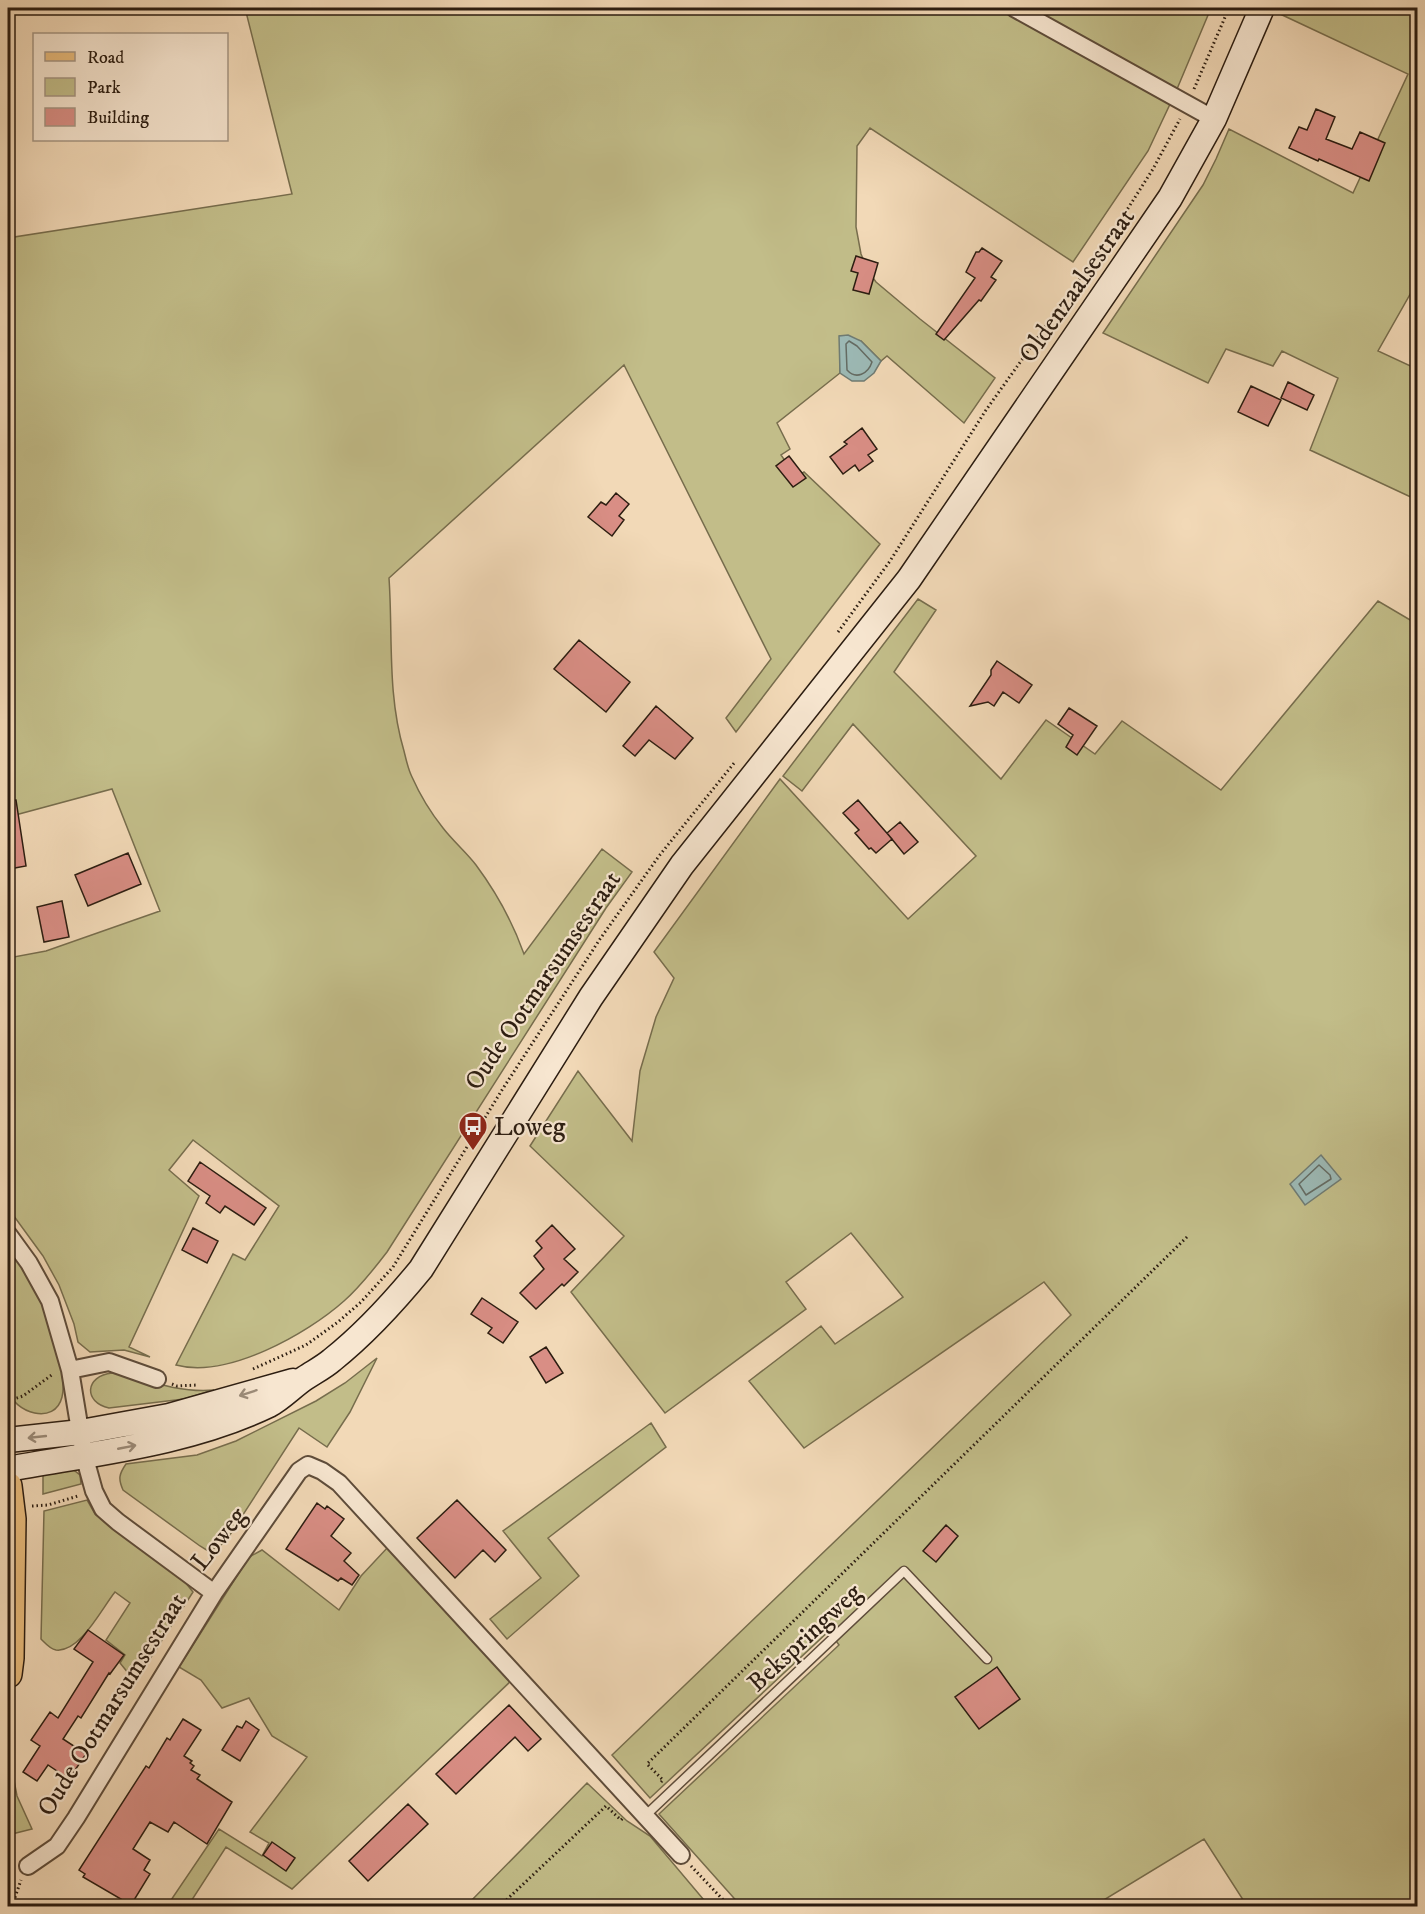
<svg xmlns="http://www.w3.org/2000/svg" width="1425" height="1914" viewBox="0 0 1425 1914" font-family="'IM FELL DW Pica',serif">
	<style>
		.green { fill: #c2bd89; stroke: #776d4d; stroke-width: 1.5 }
		.water { fill: #9cb9b5; stroke: #6f7b73; stroke-width: 1.5 }
		.lines { fill: none; stroke-linecap: round; stroke-linejoin: round }
		.shore { stroke: #646b63; stroke-width: 1.5 }
		.building { fill: #d98e85; stroke: #2c1d11; stroke-width: 1.5 }
		.lane-casing { stroke: #5e4c3a; stroke-width: 11 }
		.street-casing { stroke: #5e4c3a; stroke-width: 20 }
		.secondary-casing { stroke: #2c1d11; stroke-width: 27 }
		.primary-casing { stroke: #2c1d11; stroke-width: 30 }
		.path { stroke: #2c1d11; stroke-width: 3; stroke-dasharray: 1.5 3; stroke-linecap: butt }
		.lane { stroke: #f7e6d0; stroke-width: 8 }
		.street { stroke: #f7e6d0; stroke-width: 16 }
		.secondary { stroke: #f7e6d0; stroke-width: 24 }
		.primary { stroke: #e9bc7c; stroke-width: 27 }
		.oneway { stroke: #9c8c7a }
		.labels { text-anchor: middle; stroke-width: 4.5; stroke-linejoin: round; paint-order: stroke }
		.street-label { font-size: 26px; fill: #2c1d11; stroke: #f7e6d0 }
		.poi-label { font-size: 26px; fill: #2c1d11; stroke: #f7e6d0; text-anchor: start }
	</style>
	<rect width="100%" height="100%" fill="#f2d9b7"/>
	<filter id="stains"><feTurbulence type="fractalNoise" baseFrequency=".00333" numOctaves="4"/><feColorMatrix values="0 0 0 0 .2 0 0 0 0 .09 0 0 0 0 .02 0 0 0 .5 -.17"/></filter>
	<radialGradient id="worn" r=".72"><stop offset=".6" stop-color="#630" stop-opacity="0"/><stop offset="1" stop-color="#630" stop-opacity=".3"/></radialGradient>
	<!-- green -->
	<path class="green" d="M245,8h756l170,94 -23,49 -75,111 -203,-134 -13,18 -1,81 5,27 7,17 8,11 44,37 75,59 -31,45 -77,-67 -6,5 -20,-20 -21,-5v37l-63,50 13,26 -9,6 15,22 8,-5 76,72 -144,188 -10,-14 45,-59 -147,-294 -235,213c4,58 -2,116 15,173 2,8 4,18 8,26 8,18 19,36 31,51 10,13 23,24 33,37 20,27 37,58 48,89l78,-105 30,23 -26,36 -219,344c-13,17 -27,35 -43,49 -37,33 -117,78 -168,64l57,-111 12,6 34,-54 -86,-66 -24,30 30,26 -70,151 21,10 -26,-7 -34,2 -12,-10 -4,-18 -15,-39 -16,-29 -35,-48v-250l38,-7 114,-40 -48,-122 -104,28v-579l284,-44z
		M1031,8h180l-34,81z
		M1280,8h137v274l-39,69 39,18 1,125 -3,5 -105,-49 28,-72 -56,-27 -9,15 -47,-17 -18,34 -105,-50 100,-148 13,-26 13,-30 124,64 55,-119 -130,-61z
		M918,599l18,11 -42,62 107,107 45,-59 49,34 27,-33 99,69 157,-189 39,23v1282h-170l-43,-67 -110,67h-353l-82,-92 180,-169 -10,-14 -179,167 -38,-43 459,-440 -27,-33 -240,166 -55,-67 72,-55 14,18 68,-47 -52,-64 -65,49 20,27 -141,104 -94,-121 53,-56 -94,-90 48,-75 54,70 8,-70 16,-54 18,-39 -20,-26 126,-173 128,140 68,-63 -123,-132 -51,67 -19,-15z
		M8,1243c24,40 45,75 53,122 1,10 4,21 1,32 -7,29 -48,16 -54,-7z
		M377,1358l-27,54 -23,35 -28,-19 -73,113 -8,6 -10,4 -8,-5 -77,-56c-5,-11 -4,-16 3,-26l71,-9 39,-14 80,-40 29,-18z
		M112,1373h9c31,9 60,20 93,17l-30,9 -75,9c-26,-6 -24,-32 3,-35z
		M651,1423l15,24 -118,91 31,38 -72,63 -17,-20 51,-41 -38,-47z
		M71,1468l9,7 1,9 -38,10v-20z
		M87,1500l8,14 86,63 12,15 -54,84 -10,-2 -9,-11 5,-8 -19,-15 24,-37 -15,-11c-13,16 -35,61 -59,58 -6,-1 -11,-7 -15,-11l3,-128z
		M388,1547l124,133 -220,209 -66,-42 -38,59h-21l52,-77 43,27 7,-13 -19,-11 57,-75 -35,-21 -23,-38 -27,10 -21,-28 -22,-13 70,-110 13,-7 77,60 22,-34z
		M13,1775l4,21 15,33 -24,6v-39z
		M587,1783l40,38 23,15 59,70h-243z"/>
	<!-- water -->
	<path class="water" d="M848,335l13,6 20,20 -7,12 -10,8h-12l-12,-8 -1,-37z
		M1321,1155l20,24 -36,26 -15,-21z"/>
	<g class="lines">
		<!-- shore -->
		<path class="shore" d="M849,341l8,5 15,16c-4,12 -16,18 -25,8l-1,-26z
			M1319,1165l11,10 1,4 -25,16 -7,-11z"/>
	</g>
	<!-- building -->
	<path class="building" d="M1316,109l19,8 -9,22 26,10 8,-17 25,11 -16,38 -50,-22 -1,2 -29,-13 10,-21 8,3z
		M982,248l20,13 -11,16 5,3 -15,21 -2,-1 -35,40 -8,-6 39,-56 -9,-6 10,-20h3z
		M856,256l22,7 -9,31 -16,-4 5,-17 -7,-2z
		M1288,382l26,13 -7,15 -26,-12z
		M1251,386l30,14 -13,26 -30,-14z
		M862,428l15,21 -9,6 5,6 -14,10 -4,-6 -12,9 -13,-17 17,-13 -3,-2z
		M789,456l17,22 -13,9 -17,-21z
		M616,493l13,11 -10,12 5,4 -12,16 -24,-19 13,-15 5,3z
		M579,640l51,42 -24,30 -52,-43z
		M997,661l35,24 -13,18 -16,-11 -9,14 -6,-4 -18,4 21,-31v-5z
		M656,706l37,32 -18,21 -26,-19 -14,16 -12,-10z
		M1069,708l28,18 -20,29 -11,-8 7,-12 -15,-11z
		M16,800l10,66 -17,3 -1,-68z
		M858,800l34,39 -16,14 -5,-5 -2,1 -14,-16 4,-3 -16,-17z
		M900,822l18,20 -14,12 -17,-21z
		M128,853l13,31 -53,22 -13,-31z
		M62,901l7,36 -25,5 -7,-35z
		M200,1162l66,46 -12,17 -29,-19 -5,7 -14,-10 4,-7 -22,-15z
		M552,1225l23,24 -11,10 14,13 -14,14 -2,-2 -26,25 -16,-16 24,-24 -10,-13 8,-8 -6,-7z
		M193,1228l25,13 -11,22 -25,-13z
		M482,1298l36,24 -15,21 -15,-10 4,-5 -21,-14z
		M546,1347l17,26 -17,10 -16,-26z
		M457,1500l49,50 -11,12 -12,-12 -28,28 -38,-40z
		M317,1503l8,6 2,-3 17,13 -13,17 20,17 -7,8 15,14 -7,10 -11,-7 -3,3 -52,-32z
		M946,1525l12,11 -22,26 -13,-11z
		M88,1630l36,25 -14,19 -1,-1 -28,45 -3,-2 -15,23 23,15 -17,25 -21,-14 -11,16 -14,-9 17,-26 -9,-6 19,-28 8,6 35,-56 -19,-13z
		M997,1667l23,32 -41,30 -24,-32z
		M509,1705l32,34 -13,12 -13,-14 -59,57 -20,-20z
		M183,1719l18,11 -17,26 8,5 -2,2 4,3 -3,4 9,5 -3,4 35,23 -25,42 -33,-22 -6,10 -18,-10 -17,27 17,11 -6,10 6,4 -19,31 -48,-28 2,-3 -6,-4 67,-104 3,2 18,-30 3,2z
		M246,1721l13,9 -19,31 -18,-11 15,-24 5,2z
		M408,1804l20,20 -60,57 -19,-20z
		M272,1842l23,16 -9,13 -23,-16z"/>
	<g class="lines">
		<!-- lane casing -->
		<g class="lane-casing">
			<path id="lane" d="M645,1816l259,-245 83,88"/>
		</g>
		<!-- street casing -->
		<g class="street-casing">
			<path id="street" d="M1014,8l200,111
				M8,1234l21,29 21,38 20,69 14,85 10,36 9,18 15,13 96,71
				M70,1370l39,-8 48,17
				M28,1866l29,-20 19,-28 138,-225 85,-122 9,-6 14,6 17,12 342,372"/>
		</g>
		<!-- secondary casing -->
		<g class="secondary-casing">
			<path id="secondary" d="M8,1440l73,-8 88,-16 124,-35
				M8,1469c87,-16 180,-25 261,-64 13,-7 24,-19 36,-27 9,-6 19,-11 27,-18 34,-27 62,-58 89,-91l170,-272 91,-132 227,-286 261,-381 44,-79 48,-111"/>
		</g>
		<!-- primary casing -->
		<g class="primary-casing">
			<path id="primary" d="M8,1486l4,33 -2,139 -2,16"/>
		</g>
		<!-- path -->
		<path class="path" d="M1194,89l35,-81
			M838,632l52,-71 96,-151 125,-175 42,-66 27,-50
			M253,1369l53,-24 32,-23 23,-20 32,-35 109,-177 98,-151 59,-83 76,-94
			M172,1384l5,2 21,-1
			M8,1401l15,-5 30,-22
			M32,1506l16,-1 30,-9
			M661,1782l2,-2 -16,-16 541,-528
			M691,1866l38,40
			M12,1906l9,-26
			M500,1906l106,-100 15,14 2,-2"/>
		<!-- lane -->
		<use href="#lane" class="lane"/>
		<!-- street -->
		<use href="#street" class="street"/>
		<!-- secondary -->
		<use href="#secondary" class="secondary"/>
		<!-- primary -->
		<use href="#primary" class="primary"/>
	</g>
	<!-- one-way arrows -->
	<defs><path id="oneway-shaft" d="M-6 0H5M1.5-3L5.5 0L1.5 3" fill="none" stroke-width="1.6" stroke-linecap="round" stroke-linejoin="round" transform="scale(1.5)"/></defs>
	<g class="oneway">
		<use href="#oneway-shaft" transform="translate(248 1393) rotate(162)"/>
		<use href="#oneway-shaft" transform="translate(37 1437) rotate(174)"/>
		<use href="#oneway-shaft" transform="translate(127 1447) rotate(-11)"/>
	</g>
	<!-- icons -->
	<defs>
		<g id="bus-pin" transform="scale(1.5)"><path d="M0 17L-7.5 6A9.5 9.5 0 1 1 7.5 6Z" fill="#8f2418" stroke="#f7e6d0"/><path d="M-5-6H5V4H4V6H2V4H-2V6H-4V4H-5ZM-3.5-4V0h7V-4ZM-3.5 1.2v1.5H-2V1.2ZM2 1.2v1.5H3.5V1.2Z" fill="#fff"/></g>
	</defs>
	<g fill-rule="evenodd">
		<use href="#bus-pin" x="473" y="1126"/>
	</g>
	<g class="labels">
		<!-- street labels -->
		<g class="street-label">
			<text transform="translate(1076 285) rotate(-55)" y="9">Oldenzaalsestraat</text>
			<text transform="translate(542 980) rotate(-56)" y="9">Oude Ootmarsumsestraat</text>
			<text transform="translate(218 1538) rotate(-52)" y="9">Loweg</text>
			<text transform="translate(804 1637) rotate(-43)" y="9">Bekspringweg</text>
			<text transform="translate(111 1704) rotate(-58)" y="9">Oude Ootmarsumsestraat</text>
		</g>
		<!-- poi labels -->
		<g class="poi-label">
			<text x="494" y="1135">Loweg</text>
		</g>
	</g>
	<!-- margin -->
	<rect width="1425" height="1914" fill="none" stroke="#f2d9b7" stroke-width="30"/>
	<rect x="9" y="9" width="1407" height="1896" fill="none" stroke="#2c1d11" stroke-width="3"/>
	<rect x="15" y="15" width="1395" height="1884" fill="none" stroke="#2c1d11" stroke-width="1.5"/>
	<!-- legend -->
	<rect x="33" y="33" width="195" height="108" fill="#f7e6d0" stroke="#a69684" stroke-width="1.5"/>
	<rect x="45" y="52" width="30" height="9" fill="#e9bc7c" stroke="#a69684" stroke-width="1.5"/>
	<text x="87" y="63" font-size="18" fill="#2c1d11">Road</text>
	<rect x="45" y="78" width="30" height="18" fill="#c2bd89" stroke="#a69684" stroke-width="1.5"/>
	<text x="87" y="93" font-size="18" fill="#2c1d11">Park</text>
	<rect x="45" y="108" width="30" height="18" fill="#d98e85" stroke="#a69684" stroke-width="1.5"/>
	<text x="87" y="123" font-size="18" fill="#2c1d11">Building</text>
	<rect width="100%" height="100%" filter="url(#stains)"/>
	<rect width="100%" height="100%" fill="url(#worn)"/>
</svg>
